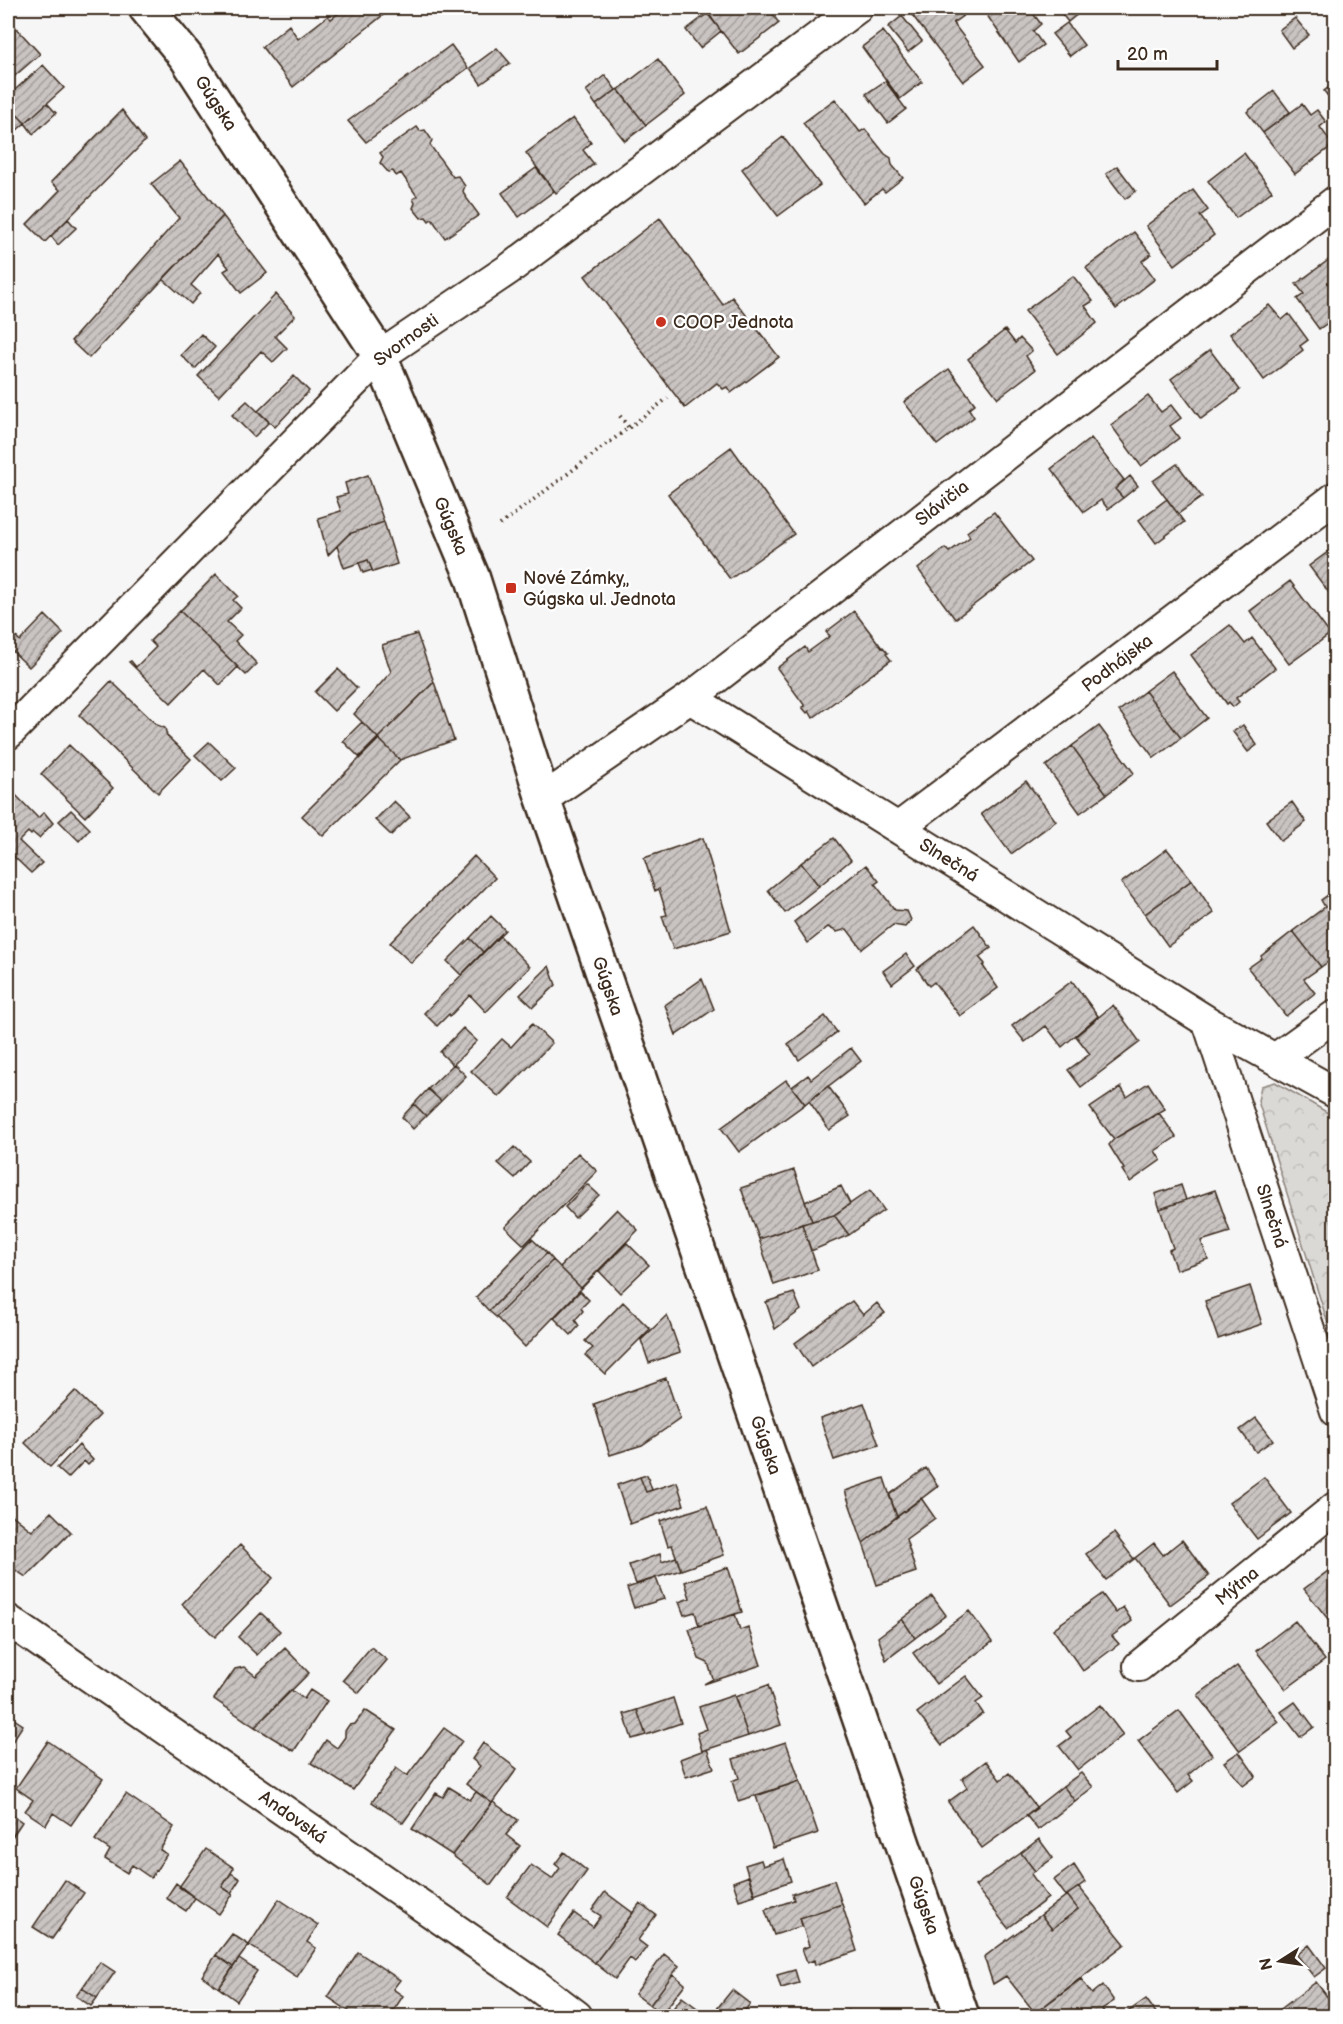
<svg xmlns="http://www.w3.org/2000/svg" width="1343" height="2024" viewBox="0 0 1343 2024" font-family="'Balsamiq Sans',sans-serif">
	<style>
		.forest { fill: url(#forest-crowns); stroke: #8b827a; stroke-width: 1.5 }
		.building { fill: url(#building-hatch); stroke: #3b2a1e; stroke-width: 1.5 }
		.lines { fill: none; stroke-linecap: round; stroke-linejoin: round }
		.minor-casing { stroke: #3b2a1e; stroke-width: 34 }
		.secondary-casing { stroke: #3b2a1e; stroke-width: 38 }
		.path { stroke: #3b2a1e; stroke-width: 4; stroke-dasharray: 1.5 4.5; stroke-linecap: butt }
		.minor { stroke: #fff; stroke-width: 30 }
		.secondary { stroke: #fff; stroke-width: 33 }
		.poi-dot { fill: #c8321e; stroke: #fff; stroke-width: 2 }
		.labels { text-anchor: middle; stroke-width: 4.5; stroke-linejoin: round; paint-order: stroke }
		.street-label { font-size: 18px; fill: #3b2a1e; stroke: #fff }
		.poi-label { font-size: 18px; fill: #3b2a1e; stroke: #fff; text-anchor: start }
	</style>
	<defs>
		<pattern id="forest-crowns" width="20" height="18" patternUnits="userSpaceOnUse" patternTransform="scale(1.5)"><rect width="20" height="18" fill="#dbd9d6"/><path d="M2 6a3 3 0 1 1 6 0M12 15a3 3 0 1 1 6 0" fill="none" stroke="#bdbab7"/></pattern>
		<pattern id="building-hatch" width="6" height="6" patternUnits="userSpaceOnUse" patternTransform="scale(1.5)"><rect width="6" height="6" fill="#c9c3c1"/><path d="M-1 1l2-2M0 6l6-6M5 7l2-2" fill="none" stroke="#a49f9c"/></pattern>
	</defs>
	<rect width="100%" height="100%" fill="#f7f6f6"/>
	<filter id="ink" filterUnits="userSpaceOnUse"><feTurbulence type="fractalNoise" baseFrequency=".0167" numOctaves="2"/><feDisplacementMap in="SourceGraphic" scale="12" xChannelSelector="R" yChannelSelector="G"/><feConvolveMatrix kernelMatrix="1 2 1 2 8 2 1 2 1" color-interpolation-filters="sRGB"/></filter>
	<g filter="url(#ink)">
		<!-- forest -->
		<path class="forest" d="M1275,1082l60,35v229l-77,-245 3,-15z"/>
		<!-- building -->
		<path class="building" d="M345,8h47l-99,79 -31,-40 27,-22 9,14 30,-23 3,3z
			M703,8h65l11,15 -40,31z
			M914,8h51l3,4 -15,11 32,42 -22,17 -54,-71z
			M982,8h47l12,16 -8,7 10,14 -24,17z
			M1057,8h28l-17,14z
			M708,13l13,18 -21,17 -14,-18z
			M902,16l20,25 -14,11 -20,-25z
			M1295,18l14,17 -17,13 -13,-18z
			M10,21l30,33 -30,26 -2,-2v-55z
			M1067,23l17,22 -14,11 -18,-22z
			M883,31l39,51 -22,17 -38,-52z
			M451,45l17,23 -102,74 -18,-21z
			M497,48l13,15 -29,21 -11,-16z
			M658,59l27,36 -39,30 -28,-35z
			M43,65l21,23 -39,35 -17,-18v-9z
			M605,75l11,15 -20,15 -10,-14z
			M885,81l21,28 -18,14 -22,-29z
			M1336,82v25l-12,-16z
			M618,89l28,36 -21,16 -29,-36z
			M1274,91l16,21 -27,21 -16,-21z
			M835,99l25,33 5,-3 20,25 6,4 1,7 11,13 -18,14 -3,-3 -18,14 -61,-80z
			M47,103l9,10 -23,21 -8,-11z
			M1302,104l8,11 7,-5 9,12 -6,5 13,18 -38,29 -32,-41z
			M8,105l17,18 -17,15z
			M122,110l23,31 -100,101 -18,-18 33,-34 -9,-8z
			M573,118l18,25 -8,7 11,14 -38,29 -30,-40z
			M417,127l3,4 5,-1 7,10 -2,5 23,32 5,-1 7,10 -2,5 2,5 14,19 -34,23 -13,-19 -3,2 -3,-4 -5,1 -8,-10 2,-5 -2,-4 4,-3 -16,-23 -5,3 -3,-5 -5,1 -8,-9 3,-6 -3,-4z
			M783,137l37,48 -42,31 -36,-47z
			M1244,153l28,38 -36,27 -28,-37z
			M180,161l43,55 -134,142 -18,-17 108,-123 -28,-34z
			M1117,166l19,25 -11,8 -19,-25z
			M536,168l18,23 -35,26 -17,-24z
			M1193,190l15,20 -8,6 14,19 -39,30 -29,-39z
			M223,216l44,57 -26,20 -17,-22 5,-3 -11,-14 -27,31 9,8 -9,11 -28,-25z
			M660,218l63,87 9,-8 47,60 -48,36 -4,-6 -4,2 -6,-6 -32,25 -100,-132z
			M68,219l8,9 -18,17 -7,-9z
			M1134,232l17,22 -9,7 13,18 -39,30 -30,-41z
			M1330,259l6,8v50l-17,12 -22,-30 7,-5 -8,-10z
			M1073,276l20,25 -8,5 12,17 -39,31 -33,-43z
			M276,294l19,22 -20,20 12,12 -14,14 -12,-11 -42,45 -21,-20z
			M1269,305l13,15 7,-6 19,26 -8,6 3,4 -39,30 -34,-46z
			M1005,330l10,13 5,-5 12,13 -6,5 9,14 -37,28 -30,-39z
			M201,334l14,13 -20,22 -14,-14z
			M1210,350l30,40 -39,29 -30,-40z
			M949,369l26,35 -6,5 5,8 -37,28 -33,-43z
			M294,376l15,15 -34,36 -17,-16z
			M1148,396l13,16 10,-7 10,13 -11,8 9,12 -38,28 -30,-41z
			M247,401l22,21 -15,15 -22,-22z
			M1091,438l33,42 -9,9 8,9 -15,11 -7,-9 -17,12 -33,-43z
			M731,447l63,87 -64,45 -62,-85z
			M1177,464l25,33 -24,17 -25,-33z
			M368,475l16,47 -35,12 -21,21 -10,-37 23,-7 -5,-14 12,-3 -3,-11z
			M1130,476l8,10 -15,12 -8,-9z
			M1167,499l17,23 -28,21 -17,-23z
			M994,512l38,49 -77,58 -37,-50 27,-21 4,4 21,-15 -3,-5z
			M384,522l13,42 -24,8 -5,-12 -24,8 -7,-22 12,-12z
			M1336,546v56l-27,-36z
			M368,560l4,10 -9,3 -4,-10z
			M216,574l22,22 -5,4 8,8 -14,14 14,13 -6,6 22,23 -11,11 -66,-64z
			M1290,581l40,53 -41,30 -39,-53z
			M180,611l58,56 -18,18 -16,-16 -33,34 -42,-41 2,-1 5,6 20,-20 -6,-6z
			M854,611l28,37 1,-1 5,6 -2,1 5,6 -78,58 -4,-7 -2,2 -5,-6 3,-1 -28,-38 28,-21 3,5 22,-16 -4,-4z
			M45,615l18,18 -34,34 -21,-20v-19l12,13z
			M1230,625l15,19 7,-6 23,30 -39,30 3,4 -6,5 -4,-5 -2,2 -36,-49z
			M417,634l17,48 -56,56 -24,-24 37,-42 -9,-27z
			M338,669l19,19 -23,23 -19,-19z
			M1172,671l35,47 -26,20 -36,-47z
			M111,681l46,44 8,3 2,8 24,23 -33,34 -79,-78z
			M434,682l20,58 -54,20 -22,-22z
			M1145,691l36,47 -27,20 -35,-47z
			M362,722l16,16 -19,19 -16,-16z
			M1243,725l14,20 -9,7 -15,-20z
			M1099,726l35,47 -27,21 -35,-48z
			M379,739l21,21 -77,76 -21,-20z
			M209,742l27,26 -14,13 -27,-26z
			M69,745l44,43 -28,29 -44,-43z
			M1072,746l35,48 -27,19 -34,-47z
			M1026,781l30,40 -45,33 -30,-40z
			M8,787l30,31 6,-6 9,11 -14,15 -6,-5 -2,2 -3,-3 -9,9 23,22 -11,10 -23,-22z
			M394,801l16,16 -19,18 -16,-15z
			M1292,802l14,20 -25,19 -15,-20z
			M71,810l19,19 -11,12 -20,-20z
			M703,838l28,93 -58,18 -11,-33 5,-1 -8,-26 -4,2 -11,-33z
			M834,838l17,22 -32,26 -18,-23z
			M1167,849l25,31 -47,34 -24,-31z
			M474,856l21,22 -84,85 -21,-20z
			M801,863l18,23 -34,27 -17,-23z
			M866,865l13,16 -4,3 20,26 12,1 4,9 -6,7 -12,-2 -31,24 -15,-20 -10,3 -9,-5 -20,16 -14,-21z
			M1192,880l22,33 -46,33 -23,-32z
			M1335,890l1,66 -15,11 -28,-36 32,-24 -4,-7z
			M491,916l14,14 -22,22 -13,-14z
			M974,925l17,23 -12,9 6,7 -2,2 15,22 -38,28 -26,-34 -5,4 -12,-17z
			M1293,931l28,36 -17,12 11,14 -29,23 -38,-48 14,-10 -1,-2z
			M500,936l30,31 -44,45 -16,-17 -20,21 -1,-2 -12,12 -13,-13z
			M470,938l13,14 -22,23 -14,-14z
			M906,954l9,12 -23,18 -9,-13z
			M549,966l7,19 -23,22 -13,-12z
			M702,979l12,30 -38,26 -11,-30z
			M1072,981l26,35 -36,31 -16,-21 -21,16 -13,-16z
			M1113,1005l27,37 -59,45 -13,-17 22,-16 -14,-18z
			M825,1016l12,16 -38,28 -11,-16z
			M532,1024l20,19 -53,54 -28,-26 31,-32 9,8z
			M463,1028l14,13 -24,24 -13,-13z
			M851,1048l10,13 -56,43 -13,-17 16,-12 3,4z
			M454,1064l12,12 -25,25 -13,-12z
			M786,1080l19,24 -66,48 -18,-24z
			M1148,1083l17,26 -51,30 -24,-31 31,-21 6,10z
			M828,1086l22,30 -21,14 -20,-29z
			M428,1089l13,12 -15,15 -12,-12z
			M414,1104l12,12 -13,13 -11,-12z
			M1159,1113l17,24 -21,14 6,9 -31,22 -8,-12 2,-1 -15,-24 5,-6z
			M514,1147l16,15 -15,16 -17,-15z
			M578,1153l19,18 -73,74 -19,-18z
			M794,1170l18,51 -53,18 -18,-51z
			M587,1184l12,11 -24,23 -10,-11z
			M1181,1185l5,15 -26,9 -5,-15z
			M841,1186l9,18 -16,11 -22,6 -7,-19z
			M870,1190l14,20 -35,25 -15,-20z
			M1215,1190l15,42 -29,9 7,18 -32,11 -7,-20 4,-2 -13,-39z
			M617,1209l21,21 -57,58 -21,-21z
			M834,1215l15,20 -38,16 -9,-27z
			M802,1224l16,46 -44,15 -15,-46z
			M638,1230l-113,117 -29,-30 57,-57 28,28z
			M532,1239l15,14 -58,58 -13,-14z
			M627,1243l22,22 -29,28 -21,-22z
			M547,1253l6,7 -57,57 -7,-6z
			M1250,1286l12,38 -44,15 -13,-38z
			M580,1291l9,9 -8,8 2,3 -8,9 4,6 -8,9 -17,-17z
			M794,1293l7,17 -26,19 -9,-27z
			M852,1301l11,14 14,-12 8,10 -74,54 -16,-24z
			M623,1302l27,27 -45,45 -20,-19 8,-7 -8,-7z
			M667,1315l13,37 -31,11 -8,-23z
			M666,1378l14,41 -38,26 -32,10 -16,-51z
			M75,1391l25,24 -50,52 -25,-24z
			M864,1403l15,42 -45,15 -14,-42z
			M1256,1418l17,22 -17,12 -16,-22z
			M79,1445l14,15 -5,5 -4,-4 -16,17 -11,-10z
			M926,1468l12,18 -41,31 -8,-22z
			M647,1475l5,15 -6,2 -6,-15z
			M640,1477l6,15 31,-10 7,23 -54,19 -13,-39z
			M1264,1477l27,36 -34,26 -28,-36z
			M884,1478l13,39 -34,26 -18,-52z
			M921,1498l14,20 -29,21 10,33 -39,13 -14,-42z
			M707,1506l17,49 -43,15 -9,-25 -4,1 -8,-25z
			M51,1512l20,20 -45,45 -18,-12v-47l3,-4 21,17z
			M1114,1533l20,26 -28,21 -20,-26z
			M1182,1540l27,36 -39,29 -35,-47 19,-15 9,12z
			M240,1545l33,33 -58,59 -33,-33z
			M660,1554l2,8 14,-5 5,13 -45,14 -7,-19z
			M1336,1565v64l-32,-40z
			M728,1567l14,45 -43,14 -4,-14 -11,3 -5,-13 11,-4 -5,-16z
			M656,1578l8,21 -30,9 -7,-20z
			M1102,1594l14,19 7,-6 9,14 -20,15 7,8 -36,27 -30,-42z
			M932,1596l14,19 -31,23 -13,-19z
			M969,1611l23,31 -56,42 -23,-31z
			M261,1613l19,18 -23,24 -19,-18z
			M735,1614l5,16 8,-3 13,38 -57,19 9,-5 -5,-16 -9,-4 -10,-30z
			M902,1619l13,19 -29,22 -8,-23z
			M1295,1621l30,39 -39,29 -30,-38z
			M371,1647l16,13 -28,33 -16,-13z
			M285,1648l24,25 -54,54 -41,-28 21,-30 9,-2 12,9z
			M1237,1666l42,56 -39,29 -42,-56z
			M966,1676l17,22 -7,5 7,10 -41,32 -25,-32z
			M768,1685l13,40 -33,11 -13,-39z
			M291,1690l13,9 6,-9 17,11 -33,50 -39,-24z
			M734,1695l14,41 -46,15 -5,-18 10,-4 -8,-22z
			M673,1698l8,25 -35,12 -9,-25z
			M1295,1702l19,25 -14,10 -19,-25z
			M1100,1705l23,30 -45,35 -19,-24 12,-9 -5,-6z
			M365,1710l31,20 -43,60 -42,-27 15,-23 11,8 8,-11v-6l4,-6 6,-1z
			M637,1710l9,25 -14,4 -8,-25z
			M1179,1710l33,45 -24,20 5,6 -15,12 -40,-52z
			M8,1715l15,10 -15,23z
			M444,1728l18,13 -59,82 -31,-21 24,-34 11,8z
			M48,1741l55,38 -32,46 -18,-12 -7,12 -21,-14 8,-11 -17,-12z
			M786,1742l14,39 -62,20 -6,-20 7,-3 -6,-19z
			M483,1743l34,26 -25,34 -26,-19 14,-18 -8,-7z
			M707,1749l7,19 -28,9 -6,-18z
			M1239,1752l17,24 -13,10 -19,-24z
			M986,1761l14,19 9,-7 28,35 -55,40 -34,-46 19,-14 -5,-9z
			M1081,1773l12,14 -18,14 -12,-15z
			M800,1781l18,52 -45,15 -17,-52z
			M1063,1786l12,15 -37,29 -12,-15z
			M449,1787l21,13 6,-8 16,11 -40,52 -40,-26 24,-36 7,4z
			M126,1794l48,33 -14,23 7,4 -16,24 -19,-13 -5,8 -22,-14 5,-9 -15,-10z
			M493,1802l25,18 -12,15 14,11 -29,39 -39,-30z
			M8,1812l14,10 -14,21z
			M1039,1839l14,19 -18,13 -14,-18z
			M206,1849l28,19 -12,19 11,7 -14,20 -40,-27z
			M564,1852l23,19 -40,56 -40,-30 24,-32 21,14 8,-11 -5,-4z
			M1021,1853l14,18 -4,3 17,24 -40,30 -33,-42z
			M784,1859l7,22 -37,13 -9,-29 16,-5 2,6z
			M1074,1865l11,17 -19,14 -12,-16z
			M231,1873l9,6 -9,14 -9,-6z
			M749,1876l6,19 -16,5 -6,-18z
			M65,1880l19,13 -32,46 -19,-12z
			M834,1880l8,24 -42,14 2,8 -28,9 -9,-25 29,-10 -2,-6z
			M176,1883l19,15 -9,13 -20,-13z
			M1079,1887l46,57 -90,69 -29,-37 -13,8 -9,-27 57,-42 11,14 26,-20 -11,-14z
			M605,1892l28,21 -38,50 -37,-28 16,-22 19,14 8,-11 -9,-6z
			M1067,1895l11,14 -26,20 -11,-14z
			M279,1899l39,26 -11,17 9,6 -19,29 -48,-32z
			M640,1903l16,12 -18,25 9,7 -12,15 -5,-4 -15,21 -20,-16z
			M842,1904l15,47 -42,14 -1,-5 -7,3 -5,-14 7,-3 -9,-28z
			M232,1934l17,11 -16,22 -17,-12z
			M1309,1945l17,23 -12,9 -17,-22z
			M358,1952l42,28 -7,9 10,7 -13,20h-34l-28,-19z
			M664,1954l15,12 -29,39 -15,-11z
			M216,1955l17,12 -14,21 -17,-12z
			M239,1959l18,12 -20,30 -18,-13z
			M100,1962l15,10 -18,26 -15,-10z
			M795,1970l4,13 -18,5 -4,-13z
			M673,1974l12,10 -23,30 -12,-9z
			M1081,1979l11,15 11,-9 11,16 -12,8 5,7h-70l-2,-3z
			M1316,1982l20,26v8h-62l-1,-1z
			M82,1988l15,10 -6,8 -15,-10z
			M732,1990l18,14 -9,12h-30z
			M682,1997l26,19h-41z
			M1146,1999l11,15 -3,2h-32z
			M849,2010l2,6h-22z"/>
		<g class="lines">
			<!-- minor casing -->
			<g class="minor-casing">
				<path id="minor" d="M690,698l518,324 128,71
					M8,734l372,-378 129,-87 348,-261
					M543,799l147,-101 646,-497
					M898,828l438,-331
					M1208,1022l128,389
					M1275,1059l61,-44
					M8,1620l524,362 45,34
					M1139,1666l197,-159"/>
			</g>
			<!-- secondary casing -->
			<g class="secondary-casing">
				<path id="secondary" d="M146,8l40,49 194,299 92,220 71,223 419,1217"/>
			</g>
			<!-- path -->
			<path class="path" d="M620,416l9,12
				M500,525l168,-127"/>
			<!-- minor -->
			<use href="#minor" class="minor"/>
			<!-- secondary -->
			<use href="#secondary" class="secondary"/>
		</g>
	</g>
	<!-- markers -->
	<g class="poi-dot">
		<circle cx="661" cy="322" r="6"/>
		<rect x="505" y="582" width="12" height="12" rx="3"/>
	</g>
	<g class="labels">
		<!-- street labels -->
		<g class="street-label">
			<text transform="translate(216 103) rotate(57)" y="6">Gúgska</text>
			<text transform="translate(406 340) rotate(-36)" y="6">Svornosti</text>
			<text transform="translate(942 503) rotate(-38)" y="6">Slávičia</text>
			<text transform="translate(451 526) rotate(67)" y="6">Gúgska</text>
			<text transform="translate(1117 663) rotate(-37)" y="6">Podhájska</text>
			<text transform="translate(949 860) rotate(32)" y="6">Slnečná</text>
			<text transform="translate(608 986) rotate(71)" y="6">Gúgska</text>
			<text transform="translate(1272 1216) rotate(72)" y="6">Slnečná</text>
			<text transform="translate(766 1445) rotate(71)" y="6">Gúgska</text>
			<text transform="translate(1237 1586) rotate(-39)" y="6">Mýtna</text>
			<text transform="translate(293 1817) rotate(35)" y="6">Andovská</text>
			<text transform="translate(924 1905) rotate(71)" y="6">Gúgska</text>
		</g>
		<!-- poi labels -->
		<g class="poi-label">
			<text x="673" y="328">COOP Jednota</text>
			<text x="523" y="584">Nové Zámky,,<tspan x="523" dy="21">Gúgska ul. Jednota</tspan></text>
		</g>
	</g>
	<!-- margin -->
	<rect width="1343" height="2024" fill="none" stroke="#fff" stroke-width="30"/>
	<rect x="15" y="15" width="1313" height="1994" fill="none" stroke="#3b2a1e" stroke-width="2" filter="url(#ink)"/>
	<!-- north arrow -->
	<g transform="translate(1280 1961) rotate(258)" stroke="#ffffff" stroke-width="4.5" paint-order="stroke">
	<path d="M0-4.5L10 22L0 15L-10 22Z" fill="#3b2a1e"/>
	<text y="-9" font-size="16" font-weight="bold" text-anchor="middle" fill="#3b2a1e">N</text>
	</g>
	<!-- scale -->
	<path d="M1118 60v9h99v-9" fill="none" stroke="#3b2a1e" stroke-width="3"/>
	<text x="1127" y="60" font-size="18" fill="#3b2a1e" stroke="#ffffff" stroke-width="4.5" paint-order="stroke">20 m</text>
</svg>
